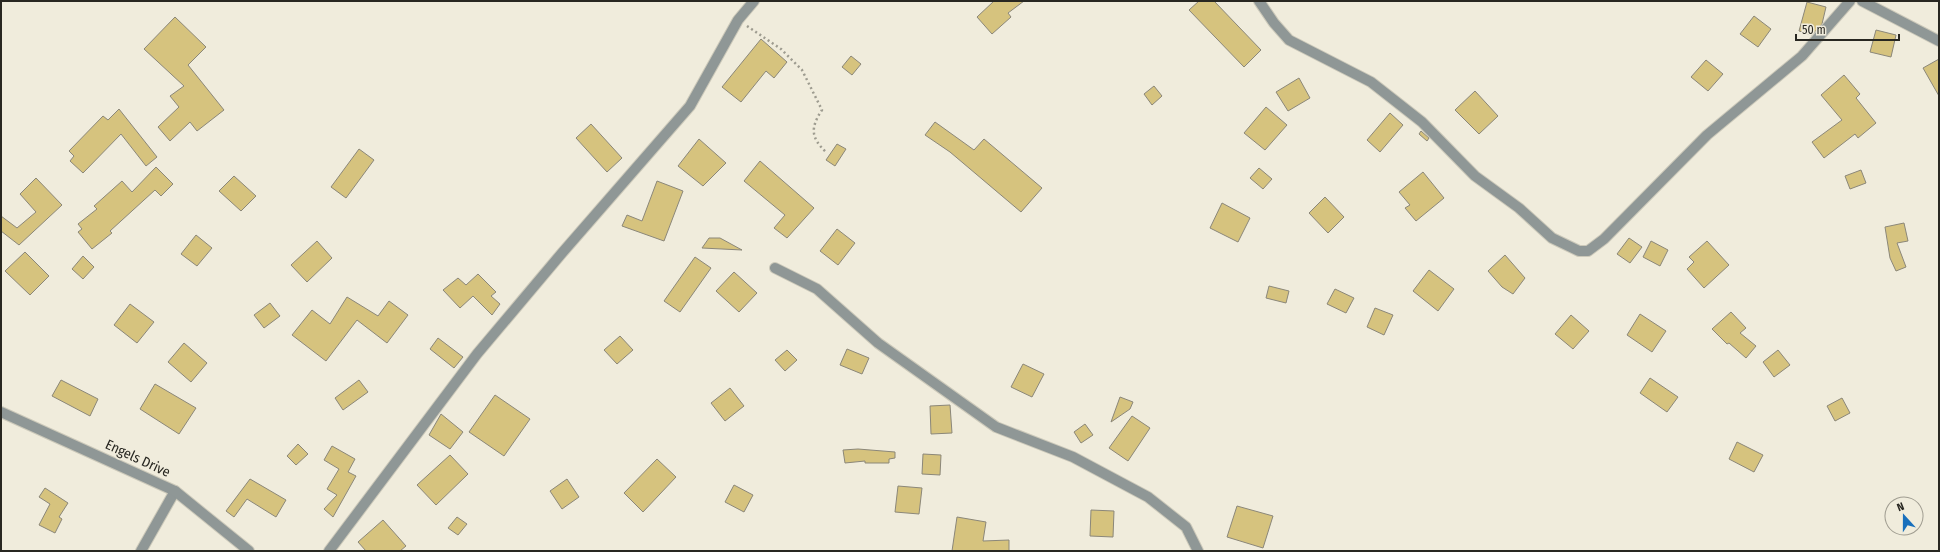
<svg xmlns="http://www.w3.org/2000/svg" width="1940" height="552" viewBox="0 0 1940 552" font-family="'Fira Sans Condensed',sans-serif">
	<style>
		.building { fill: #d6c37e; stroke: #8b8779 }
		.lines { fill: none; stroke-linecap: round; stroke-linejoin: round }
		.minor-casing { stroke: #ccc9ba; stroke-width: 12 }
		.tertiary-casing { stroke: #ccc9ba; stroke-width: 12 }
		.path { stroke: #9e9c90; stroke-width: 2.5; stroke-dasharray: 2 3; stroke-linecap: butt }
		.minor { stroke: #8f9796; stroke-width: 10 }
		.tertiary { stroke: #8f9796; stroke-width: 10 }
		.labels { text-anchor: middle; stroke-width: 3; stroke-linejoin: round; paint-order: stroke }
		.street-label { font-size: 14px; fill: #282721; stroke: #f0ecdc }
	</style>
	<rect width="100%" height="100%" fill="#f0ecdc"/>
	<!-- building -->
	<path class="building" d="M994,1h30l-16,12 3,4 -19,17 -15,-17z
		M1199,1h15l47,49 -17,17 -55,-57z
		M1807,2l19,5 -4,17 -10,11 -13,-4z
		M1754,16l17,13 -13,18 -18,-13z
		M175,17l31,30 -18,18 36,45 -27,21 -7,-9 -20,19 -12,-14 21,-20 -9,-11 14,-10 -40,-37z
		M1876,30l20,5 -5,22 -21,-5z
		M761,39l26,23 -13,16 -8,-7 -25,31 -19,-15z
		M851,56l10,8 -9,11 -10,-8z
		M1939,59v37l-16,-28z
		M1706,60l17,14 -15,17 -17,-14z
		M1844,75l16,19 -4,4 20,25 -18,15 -3,-4 -31,24 -12,-16 30,-22 -21,-25z
		M1299,78l11,20 -22,13 -12,-19z
		M1154,86l8,10 -10,9 -8,-11z
		M1475,91l23,25 -19,18 -24,-24z
		M1266,107l21,18 -22,25 -21,-17z
		M119,109l38,48 -11,9 -25,-32 -38,39 -13,-12 4,-5 -5,-5 34,-35 5,4z
		M1390,113l13,12 -23,27 -13,-12z
		M935,122l39,28 10,-11 58,49 -21,24 -71,-60 -25,-17z
		M591,124l31,34 -15,14 -31,-34z
		M1421,131l8,7 -2,3 -8,-7z
		M699,139l27,24 -23,23 -25,-20z
		M837,144l9,5 -11,17 -9,-6z
		M359,149l15,11 -28,38 -15,-11z
		M760,161l54,47 -27,30 -13,-10 11,-13 -41,-34z
		M156,167l17,17 -12,12 -6,-6 -45,41 2,2 -20,16 -14,-17 4,-3 -4,-5 19,-15 -3,-3 28,-25 10,11z
		M1259,168l13,11 -9,10 -13,-11z
		M1861,170l5,13 -16,6 -5,-13z
		M1423,172l21,26 -28,23 -11,-13 5,-3 -11,-13z
		M234,176l22,20 -15,15 -22,-20z
		M36,178l26,27 -43,40 -18,-14v-15l16,12 19,-16 -16,-18z
		M657,181l26,10 -19,50 -42,-15 5,-11 15,6z
		M1325,197l19,20 -16,16 -19,-20z
		M1222,203l28,15 -12,24 -28,-14z
		M1904,223l4,18 -11,2 9,24 -10,4 -6,-13 -5,-31z
		M837,229l18,14 -17,22 -18,-14z
		M196,235l16,13 -15,18 -16,-12z
		M709,238h11l22,12 -40,-2z
		M1629,238l13,9 -12,16 -13,-9z
		M317,241l15,17 -25,24 -16,-17z
		M1651,241l17,9 -8,16 -17,-9z
		M1707,241l22,24 -25,23 -17,-19 7,-7 -5,-5z
		M25,252l24,24 -19,19 -25,-24z
		M1505,255l20,23 -12,16 -11,-7 -14,-16z
		M83,256l11,11 -11,12 -11,-10z
		M695,257l16,11 -31,44 -16,-11z
		M1429,270l25,19 -16,22 -25,-20z
		M734,272l23,21 -18,19 -23,-21z
		M478,274l18,18 -5,4 9,8 -8,11 -19,-19 -13,12 -17,-18 15,-12 8,7z
		M1269,286l20,5 -3,12 -20,-5z
		M1335,289l19,9 -8,15 -19,-9z
		M347,297l31,19 11,-15 19,14 -21,28 -30,-23 -31,41 -34,-26 20,-25 18,14z
		M270,303l10,13 -16,12 -10,-13z
		M130,304l24,18 -17,21 -23,-18z
		M1375,308l18,7 -9,20 -17,-8z
		M1731,312l15,16 -6,5 16,13 -10,12 -17,-15 -2,1 -15,-15z
		M1640,314l26,17 -14,21 -25,-17z
		M1571,315l18,16 -16,18 -18,-15z
		M620,336l13,14 -16,14 -13,-14z
		M438,338l25,19 -9,11 -24,-19z
		M184,343l23,20 -16,19 -23,-20z
		M847,349l22,9 -7,16 -22,-9z
		M787,350l10,10 -12,11 -10,-11z
		M1778,350l12,15 -16,12 -11,-15z
		M1023,364l21,10 -12,23 -21,-10z
		M1650,378l28,19 -11,15 -27,-19z
		M61,380l37,19 -8,17 -38,-20z
		M359,380l9,12 -25,18 -8,-12z
		M155,384l41,24 -17,26 -39,-25z
		M730,388l14,18 -19,15 -14,-18z
		M495,395l35,24 -26,37 -35,-24z
		M1120,397l13,5 -3,7 -19,13z
		M1842,398l8,15 -15,8 -8,-15z
		M950,405l2,28 -21,1 -1,-28z
		M441,414l22,18 -13,17 -21,-14z
		M1132,416l18,12 -22,33 -19,-13z
		M1085,424l8,11 -12,8 -7,-11z
		M1737,442l26,13 -9,17 -25,-13z
		M298,444l10,10 -12,11 -9,-9z
		M332,446l23,13 -7,13 8,4 -23,41 -9,-8 13,-14 -10,-6 12,-20 -15,-9z
		M858,449l37,3v6l-6,1v4h-24v-2l-20,2 -2,-13z
		M923,454l18,1 -1,20 -18,-1z
		M450,455l18,19 -32,31 -19,-20z
		M657,459l19,18 -33,35 -19,-19z
		M250,479l36,21 -10,17 -29,-18 -13,18 -8,-6z
		M567,479l12,18 -17,12 -12,-18z
		M734,485l19,10 -9,17 -19,-10z
		M898,486l24,2 -3,26 -24,-2z
		M45,488l23,15 -9,14 3,2 -7,14 -16,-8 11,-21 -11,-7z
		M1237,506l36,10 -10,32 -36,-11z
		M1091,510l23,1 -1,26 -23,-1z
		M457,517l10,7 -9,11 -10,-7z
		M957,517l29,5 -3,19 26,-1v11h-57z
		M383,520l23,26 -6,5h-34l-8,-9z"/>
	<g class="lines">
		<!-- minor casing -->
		<g class="minor-casing">
			<path id="minor" d="M1259,1l15,22 15,17 82,42 51,40 53,54 44,32 33,30 27,13h9l16,-12 103,-104 95,-79 48,-55
				M1862,1l77,40
				M775,268l42,21 61,54 118,84 77,30 75,40 38,30 12,24
				M141,551l34,-60
				M329,551l148,-197 85,-101 128,-147 48,-86 16,-19"/>
		</g>
		<!-- tertiary casing -->
		<g class="tertiary-casing">
			<path id="tertiary" d="M1,412l174,79 74,60"/>
		</g>
		<!-- path -->
		<path class="path" d="M747,26l34,23 21,21 20,40c-12,18 -11,28 4,42"/>
		<!-- minor -->
		<use href="#minor" class="minor"/>
		<!-- tertiary -->
		<use href="#tertiary" class="tertiary"/>
	</g>
	<g class="labels">
		<!-- street labels -->
		<g class="street-label">
			<text transform="translate(138 458) rotate(25)" y="5">Engels Drive</text>
		</g>
	</g>
	<!-- border -->
	<rect width="1940" height="552" fill="none" stroke="#282721" stroke-width="4"/>
	<!-- north arrow -->
	<g transform="translate(1904 516) rotate(339)"><circle r="19" fill="#f0ecdc" stroke="#a09d91"/>
	<path d="M0-3L7 15L0 10L-7 15Z" fill="#186fbc"/>
	<text y="-6" font-size="11" font-weight="bold" text-anchor="middle" fill="#282721">N</text>
	</g>
	<!-- scale -->
	<path d="M1796 34v6h103v-6" fill="none" stroke="#282721" stroke-width="2"/>
	<text x="1802" y="34" font-size="12" fill="#282721" stroke="#f0ecdc" stroke-width="3" paint-order="stroke">50 m</text>
</svg>
